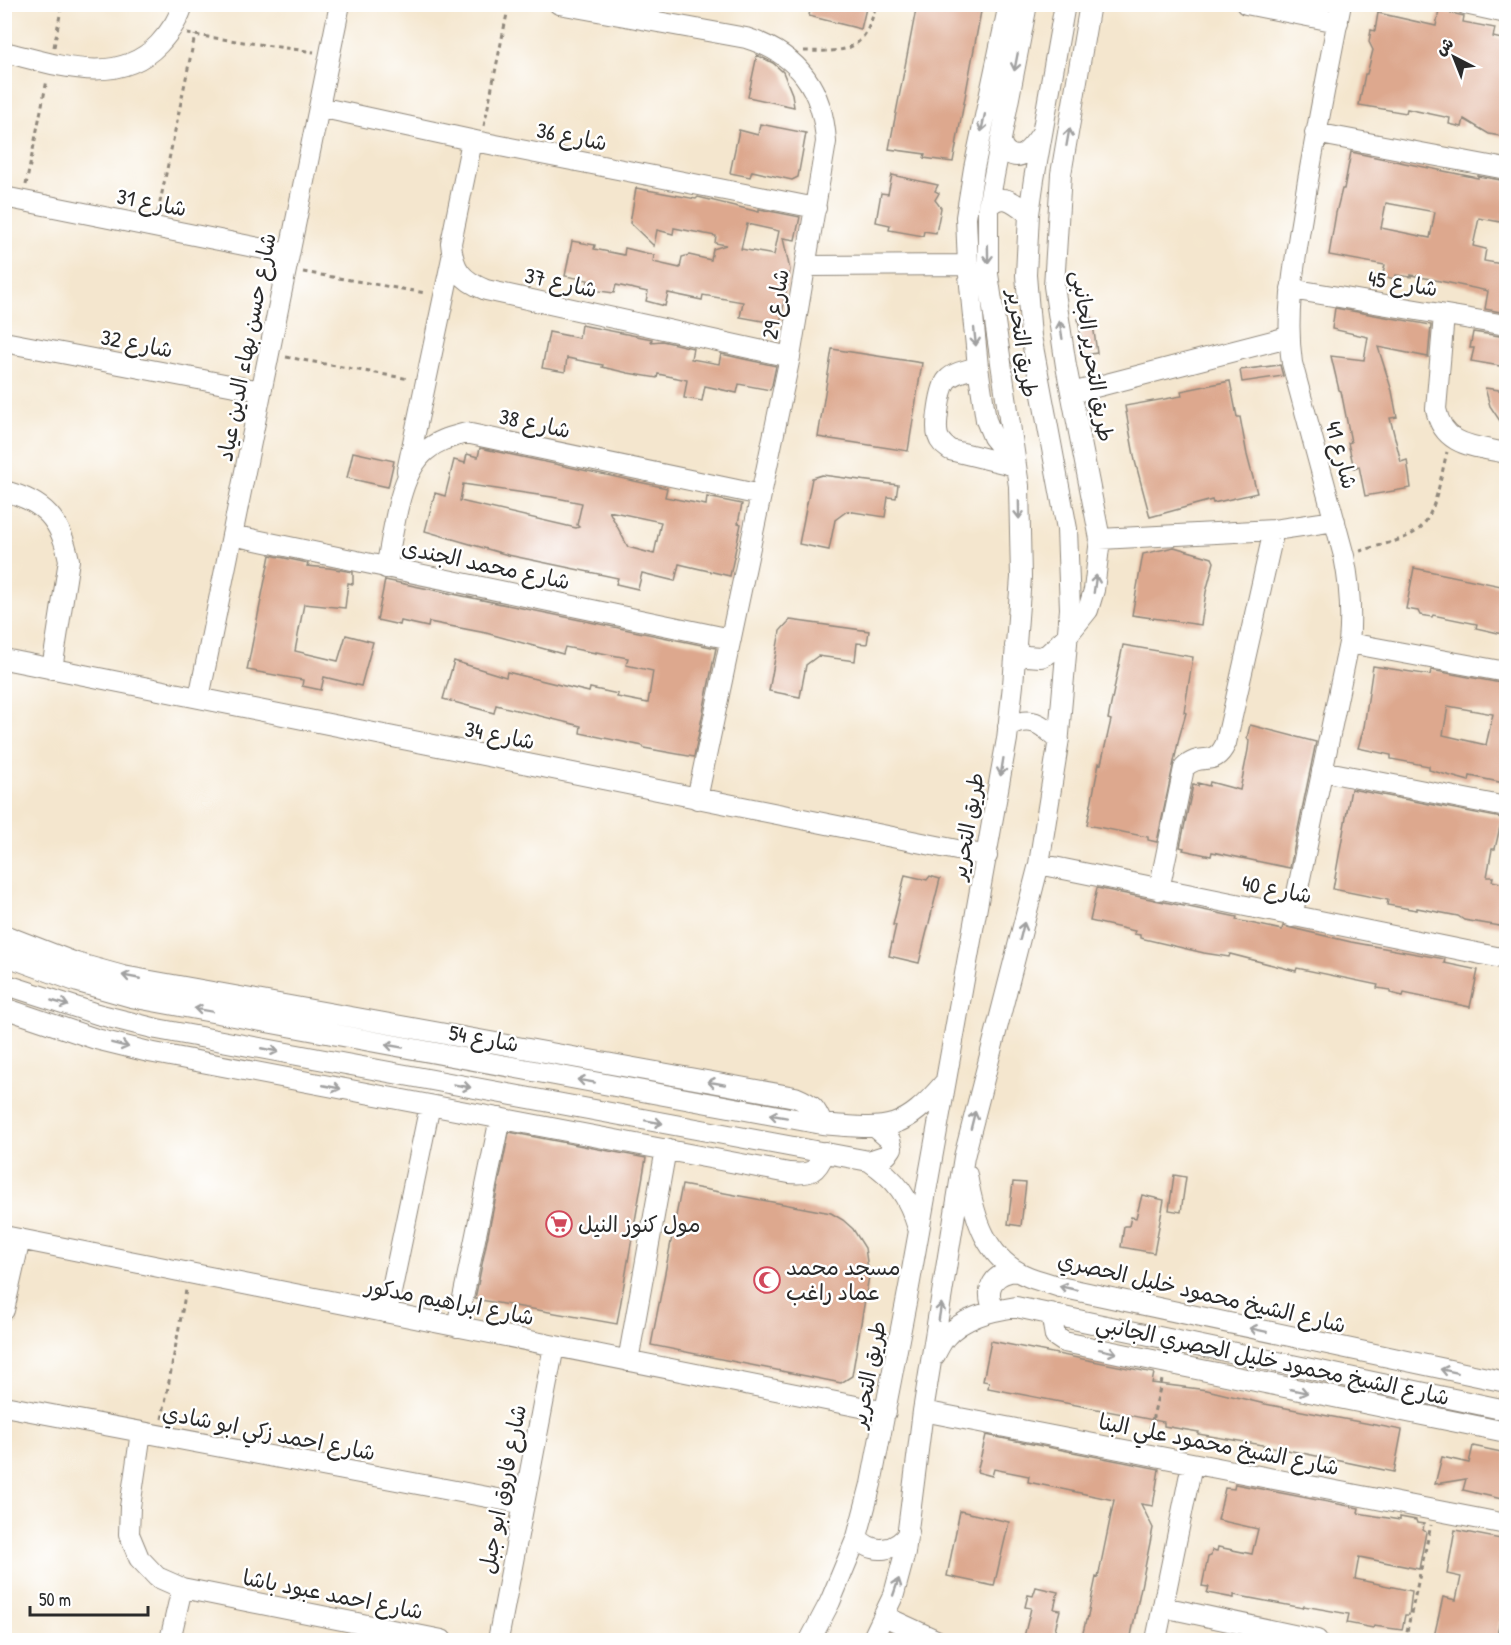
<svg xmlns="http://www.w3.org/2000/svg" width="1511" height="1645" viewBox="0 0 1511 1645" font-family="'Patrick Hand','Playpen Sans Arabic',sans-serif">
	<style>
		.building { fill: #dda88e; fill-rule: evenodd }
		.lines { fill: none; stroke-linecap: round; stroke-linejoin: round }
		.minor-casing { stroke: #90887c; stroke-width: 22 }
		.path { stroke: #90887c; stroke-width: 3; stroke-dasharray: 4.5 4.5; stroke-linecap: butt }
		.minor { stroke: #fff; stroke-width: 20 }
		.oneway { stroke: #a0a0a0 }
		.labels { text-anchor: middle; stroke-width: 5; stroke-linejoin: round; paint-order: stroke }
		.street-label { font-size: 22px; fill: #2b2b2b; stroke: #fff }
		.poi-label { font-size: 22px; fill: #2b2b2b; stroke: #fff; text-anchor: start }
	</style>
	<rect width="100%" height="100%" fill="#fff"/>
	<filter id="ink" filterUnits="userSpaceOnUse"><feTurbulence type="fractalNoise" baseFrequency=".0167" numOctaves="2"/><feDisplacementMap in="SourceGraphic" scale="12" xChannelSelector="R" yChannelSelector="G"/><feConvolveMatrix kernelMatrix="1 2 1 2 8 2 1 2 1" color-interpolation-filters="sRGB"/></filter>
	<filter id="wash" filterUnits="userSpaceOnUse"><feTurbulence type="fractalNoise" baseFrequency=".008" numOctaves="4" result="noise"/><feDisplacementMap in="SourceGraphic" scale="24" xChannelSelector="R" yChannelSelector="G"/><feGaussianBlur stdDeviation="1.35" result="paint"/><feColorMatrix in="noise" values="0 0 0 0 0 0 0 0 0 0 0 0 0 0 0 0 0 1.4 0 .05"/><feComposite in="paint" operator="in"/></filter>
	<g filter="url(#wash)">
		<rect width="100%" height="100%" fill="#f4e6ce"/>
		<g id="blocks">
			<!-- building -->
			<path class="building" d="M811,4h56l-6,25 -52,-13z
				M917,4l65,2 -29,156 -29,-4 1,-4 -36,-5z
				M1439,10l25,6 -1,6 32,6 -2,9 13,3v97l-17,-3 -25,-15 -2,8 -13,-3 1,-6 -43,-9 -1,4 -47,-8 6,-31h2l6,-24 -4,-8 2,-12 4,1 3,-18 58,13z
				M757,55l16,8 10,9 9,22 2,13 -46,-10z
				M760,124l46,9 -8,44 -6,3 -40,-9 -2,6 -20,-4 9,-43 19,5z
				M1351,152l127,26v-2l28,5v42l-27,-5 -6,28 13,3 -2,12 18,3 4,6v43l-21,-4 3,-18 -77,-16v2l-15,-2 -1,4 -13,-3 3,-11 -56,-10 7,-42 6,-24h2zM1386,203l49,9 -5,26 -49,-10z
				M892,175l46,10 -3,6 4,2 -4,7 6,8 -5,25 -12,-2 -1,5 -34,-6 1,-5 -14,-3 5,-29 7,1z
				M636,188l60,11 2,-2 61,15v-3l41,8 -5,23 -12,-2 7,32 -10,54 -40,-7 3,-15 -40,-7 -1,5 -34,-7 -3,13 -19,-5 2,-9 -32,-7 -2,8 -22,-3 -5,-4 1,-6 -23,-4 7,-35 23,4 -1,4 30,6 1,-7 29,7 -1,7 27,6 2,-11 7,-2 22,5 2,-11 13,-4 -11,-2 1,-7 -42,-8 -1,6 -16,-4 -3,16 -24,-23zM747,224l32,7 -5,24 -33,-6z
				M1335,308l96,17 -3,32 -50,-10 14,44 5,26 -7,1 11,44 6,-2 4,28 -46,8 -6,-30 -5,2 -6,-25 3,-1 -10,-51 -2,-1 -8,-34 33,4 4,-23 -36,-8z
				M1092,317l5,36 -13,2 -6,-36z
				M581,325l71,14 -1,3 11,-1 31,7 -2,11 28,5 2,-10 55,12 -4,19 -2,5 -31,-6 -2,9 -32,-7 -3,15 -18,-3 3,-18 -29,-6 -1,4 -29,-5 -26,-6 1,-2 -36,-7 -2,14 -23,-4 7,-36 30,6z
				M1473,332l33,5v30l-35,-6 3,-13h-4z
				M832,349l90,14 -14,88 -90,-14z
				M1280,365l3,11 -41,6 -2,-12z
				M1230,381l7,36h3l7,38 10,38 -44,10 -1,-3 -62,17 -15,-56 -10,-55 57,-10 -1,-5z
				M1485,388l21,3v39l-16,-24z
				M480,448l187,40 -2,9 41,8 1,-8 35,7 -4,19 3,1 -11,52 -51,-12 -4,17 -33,-8 -4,16 -22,-5 2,-6 -110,-23 -83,-24 10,-38 10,3 9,-36 11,3 2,-9 11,3zM463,484l89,13 30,6 -5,22 2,2 -3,1 -116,-27zM609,511l52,11 -7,32 -26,-7z
				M353,452l41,9 -6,26 -41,-9z
				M822,475l76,10 -2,13 -8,-1 -3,20 -38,-6 -12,9 -6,30 -30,-6 13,-66z
				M1174,547l38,11 2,4 -8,30 -5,33 -69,-10 11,-61z
				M270,555l38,8 -1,3 22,2 24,4v12l-5,-1 -3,25 -41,-4 -9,47 43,10 8,-26 27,7 -12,44 -37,-9 -3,13 -19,-4 1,-6 -56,-10z
				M1414,568l92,19v31l-3,16 -27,-6 1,-4 -44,-9 -1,2 -12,-2 -2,-4 -12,-2z
				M385,580l331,68 -22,109 -50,-9 -1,-2 -63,-13 1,-7 -85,-21 -2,8 -51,-14 11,-38 52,16 1,-5 82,20 1,-4 28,6 -1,3 31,6 5,-32 -27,-6 2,-7 -32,-6v1l-31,-6 -2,7 -77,-21 -57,-11 -1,5 -27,-6 -1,4 -23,-5z
				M790,620l79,11 -2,13 -10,-1 -2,18 -37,-5 -12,9 -6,32 -31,-6 11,-60z
				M1123,645l70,12 -9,55 2,1 -7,25 -22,104 -9,-2v-3l-61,-12 12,-62 2,1 10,-44 -3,-1z
				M1373,666l57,9 1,-5 75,14v86l-2,13 -34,-7 -1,5 -40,-11v-4l-38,-7v-4l-33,-7 6,-21zM1448,706l45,8 -7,31 -43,-10z
				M1250,725l66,17 -26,126 -78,-16 -1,4 -28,-6 1,-2 -4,-1 13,-62 5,1v-3l11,3 1,-4 30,8 8,-40 1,-9 -2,-3z
				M1351,789l151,29 -7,31h-3l-5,28h6l-1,4 14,3v43l-42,-7 -6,-4 -41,-8v2l-30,-5 1,-5 -55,-11z
				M905,875l22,5 3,-4 10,3 -21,84 -30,-7 7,-31h-3z
				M1097,888l140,29 -1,3 46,10 1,-4 68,16 94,17 -1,4 34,7 -8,37 -66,-14 -1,3 -13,-3v-3l-13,-2 1,-3 -81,-17 -1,3 -66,-17 -1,3 -25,-4 -64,-15v-3l-6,-1 1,-3 -45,-10z
				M509,1132l137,26 -29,166 -142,-25z
				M1174,1175l12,2 -5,35 -12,-2z
				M1013,1182l13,1 -5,43 -13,-2z
				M682,1185l149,28 12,7 10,9 12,19 4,28 -17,100 -11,7 -190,-38z
				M1142,1195l22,5 -10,53 -33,-6 3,-21h5l2,-9 5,1z
				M991,1341l163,32 -2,10 55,7 58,14 137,26 -8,42 -126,-26 -70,-12 1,-2 -35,-6v-4l-176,-34 1,-6 -6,-1z
				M986,1435l173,34 -6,37 -12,-2 12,24 -23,113h-49l5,-21h1l9,-43 2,1 16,-78 -81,-17 -5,-1 1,-6 -35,-7 -2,7 -15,-4z
				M1473,1446l33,7v47l-43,-10 3,-11 -31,5 7,-27 27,6z
				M1235,1484l124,24 -1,5 42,7v-3l16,3 1,3 7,1 -1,6 3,2 -7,37 -60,-12 -4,22 57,12 -3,24h-4l-3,15 -28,-4 -1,2 -26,-5 2,-9 -45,-8 -1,2 -69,-13v3l-27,-5 2,-6 -7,-1 6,-29 3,-1 1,-6 5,1 1,-4 34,7 6,-25 -40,-9 7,-32 9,1z
				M960,1511l49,11 -15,64 -47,-10z
				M1455,1530l51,10v51l-10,50h-63l10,-44 13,3 5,-23 -14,-3z
				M1036,1587l22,5 -4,17 6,1 -8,31h-29l8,-33 -6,-1 3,-12 5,1z"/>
		</g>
	</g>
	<g filter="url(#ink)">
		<use href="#blocks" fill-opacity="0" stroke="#90887c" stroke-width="1.5"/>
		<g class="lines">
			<!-- minor casing -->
			<g class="minor-casing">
				<path id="minor" d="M559,4l187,34c52,16 77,50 80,104l-36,215 -93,442
					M1009,4l-35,164 -8,49 2,48 10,102 8,53 7,17 22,27
					M1246,4l92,18
					M1465,4l41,9
					M4,52c51,12 113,36 155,-8 11,-12 20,-24 24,-40
					M319,107l161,35 336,66
					M1315,133l191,36
					M1001,139c0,12 13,22 24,14 6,-5 12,-13 16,-19
					M472,141l-21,102c2,26 10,37 35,47l304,67
					M4,197l285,57
					M988,207c14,-17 28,-3 41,7
					M806,266l162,-1
					M1291,289l215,36
					M1444,315l-8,94c7,38 39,37 70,44
					M4,342l257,49
					M978,367c-10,3 -24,5 -31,13 -7,8 -12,46 -9,56 2,7 7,10 12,14l66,16
					M1072,393l216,-56
					M407,471l45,-213
					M4,491c40,10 57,29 65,69l-17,109
					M232,535l499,104
					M1100,539l174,-9 61,-9
					M386,568c8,-36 12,-95 41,-118 11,-10 25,-13 39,-17l295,62
					M1349,643l157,29
					M1015,646l5,7 6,3 15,1 7,-3 20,-19 20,-25 6,-20 6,-51 -34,-173 -12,-80 7,-112 29,-170
					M4,659l983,197
					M199,698l141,-694
					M1008,727c24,-12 33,-3 51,13
					M1322,771l184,36
					M1039,864l467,95
					M1159,890l25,-122c18,-18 30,2 42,-25l48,-213
					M1292,917l57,-274c3,-31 1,-57 -5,-87l-52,-193c-7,-49 2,-97 10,-146 11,-71 25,-142 39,-213
					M4,935l72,28 47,13 672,121c17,7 21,11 27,27
					M4,955l74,27 53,15 691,127c64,5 79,10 123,-42
					M4,984l93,30 60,15 712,132c28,19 39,35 49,67
					M4,1008l92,31 53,13 640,121c22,2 28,-1 36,-21
					M869,1161l18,-6 5,-7 -2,-8 -14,-12
					M967,1175c7,41 18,85 62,102 10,4 20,6 31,10l446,95
					M4,1236l882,176
					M4,1310l16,-71
					M994,1310c-10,-22 -1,-37 23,-39
					M387,1312l43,-207
					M1051,1313l4,23 9,6 442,90
					M457,1327l43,-209
					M935,1355c3,-6 6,-12 10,-17 17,-21 46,-27 71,-31l490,103
					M628,1361l38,-212
					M4,1406l520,98
					M923,1411l583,113
					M141,1432l-11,75 -1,27 10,24 18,19 25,11 260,52
					M857,1537c16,19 40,14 52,-5
					M1163,1607l154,33
					M884,1616l52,24
					M170,1640l12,-52
					M498,1640l56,-294
					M810,1640l20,-38 27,-65 14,-53 38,-197 98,-548 6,-54 8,-108 -2,-91 -31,-212v-67l39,-203
					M872,1640l22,-46 11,-41 18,-142 41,-254 75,-293 19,-119 12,-136 -3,-80 -36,-193 -5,-61 3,-61 5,-35 31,-175
					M1156,1640l36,-176"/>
			</g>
			<!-- path -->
			<path class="path" d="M187,34l127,18
				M54,47l8,-43
				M804,51c44,1 61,1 72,-47
				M484,126l25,-122
				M26,185l21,-105
				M158,212l37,-177
				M303,272l123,21
				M286,357l123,22
				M1360,551c18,-6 42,-9 58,-21 18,-14 23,-56 29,-78
				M162,1419l24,-129
				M1148,1437l14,-57
				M1405,1640l26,-115"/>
			<!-- minor -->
			<use href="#minor" class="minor"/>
		</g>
		<!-- one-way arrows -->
		<defs><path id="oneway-shaft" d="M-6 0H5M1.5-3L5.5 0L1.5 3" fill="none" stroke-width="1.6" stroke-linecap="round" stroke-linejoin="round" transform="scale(1.5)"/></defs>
		<g class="oneway">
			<use href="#oneway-shaft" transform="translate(1016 62) rotate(101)"/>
			<use href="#oneway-shaft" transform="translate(983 123) rotate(102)"/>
			<use href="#oneway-shaft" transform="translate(1068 137) rotate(-80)"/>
			<use href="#oneway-shaft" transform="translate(988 254) rotate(89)"/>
			<use href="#oneway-shaft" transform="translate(1061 330) rotate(-99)"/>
			<use href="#oneway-shaft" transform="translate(975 337) rotate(84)"/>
			<use href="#oneway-shaft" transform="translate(1019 510) rotate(89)"/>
			<use href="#oneway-shaft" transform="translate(1095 584) rotate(-82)"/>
			<use href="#oneway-shaft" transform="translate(1002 767) rotate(99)"/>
			<use href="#oneway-shaft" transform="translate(1022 931) rotate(-76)"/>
			<use href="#oneway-shaft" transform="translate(131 977) rotate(-169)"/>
			<use href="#oneway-shaft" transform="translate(60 1003) rotate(16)"/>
			<use href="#oneway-shaft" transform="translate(203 1010) rotate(-170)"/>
			<use href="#oneway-shaft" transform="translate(120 1045) rotate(14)"/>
			<use href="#oneway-shaft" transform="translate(394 1046) rotate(-170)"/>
			<use href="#oneway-shaft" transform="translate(270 1050) rotate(11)"/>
			<use href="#oneway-shaft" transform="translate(586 1081) rotate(-170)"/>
			<use href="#oneway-shaft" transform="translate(716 1083) rotate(-170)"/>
			<use href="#oneway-shaft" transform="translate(462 1086) rotate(10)"/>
			<use href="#oneway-shaft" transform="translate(332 1087) rotate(11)"/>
			<use href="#oneway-shaft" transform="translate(778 1116) rotate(-170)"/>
			<use href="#oneway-shaft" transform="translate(973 1120) rotate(-76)"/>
			<use href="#oneway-shaft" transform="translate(654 1122) rotate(10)"/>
			<use href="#oneway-shaft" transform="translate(1068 1288) rotate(-167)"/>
			<use href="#oneway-shaft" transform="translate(940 1312) rotate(-81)"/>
			<use href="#oneway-shaft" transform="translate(1258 1330) rotate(-168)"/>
			<use href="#oneway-shaft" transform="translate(1108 1351) rotate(12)"/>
			<use href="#oneway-shaft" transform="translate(1449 1371) rotate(-168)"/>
			<use href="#oneway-shaft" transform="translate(1299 1391) rotate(12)"/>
			<use href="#oneway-shaft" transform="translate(896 1587) rotate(-71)"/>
		</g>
	</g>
	<!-- icons -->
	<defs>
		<g id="supermarket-ring" transform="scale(1.35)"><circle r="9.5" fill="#fff" stroke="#d1495b" stroke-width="1.5"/><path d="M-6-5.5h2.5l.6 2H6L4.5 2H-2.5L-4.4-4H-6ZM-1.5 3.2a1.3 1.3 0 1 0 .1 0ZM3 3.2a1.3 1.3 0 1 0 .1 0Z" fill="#d1495b"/></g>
		<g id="mosque-ring" transform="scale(1.35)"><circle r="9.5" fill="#fff" stroke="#d1495b" stroke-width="1.5"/><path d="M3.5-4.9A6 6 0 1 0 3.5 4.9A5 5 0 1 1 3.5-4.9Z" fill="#d1495b"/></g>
	</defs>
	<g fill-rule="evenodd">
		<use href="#supermarket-ring" x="559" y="1224"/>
		<use href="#mosque-ring" x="767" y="1280"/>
	</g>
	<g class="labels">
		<!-- street labels -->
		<g class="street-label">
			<text transform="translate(572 136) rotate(11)" y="8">شارع 36</text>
			<text transform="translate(152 202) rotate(11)" y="8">شارع 31</text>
			<text transform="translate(561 282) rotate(12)" y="8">شارع 37</text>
			<text transform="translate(1403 283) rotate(9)" y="8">شارع 45</text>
			<text transform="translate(775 304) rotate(-80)" y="8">شارع 29</text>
			<text transform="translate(137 343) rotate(11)" y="8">شارع 32</text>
			<text transform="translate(1023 344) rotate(82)" y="8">طريق التحرير</text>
			<text transform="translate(246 347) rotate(-79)" y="8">شارع حسن بهاء الدين عياد</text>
			<text transform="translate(1093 356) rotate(81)" y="8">طريق التحرير الجانبى</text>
			<text transform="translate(535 423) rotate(12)" y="8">شارع 38</text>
			<text transform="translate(1342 455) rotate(75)" y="8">شارع 41</text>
			<text transform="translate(486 564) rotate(12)" y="8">شارع محمد الجندى</text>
			<text transform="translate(500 735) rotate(11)" y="8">شارع 34</text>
			<text transform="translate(967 826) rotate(-80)" y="8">طريق التحرير</text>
			<text transform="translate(1277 889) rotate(11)" y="8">شارع 40</text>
			<text transform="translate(484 1038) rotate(10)" y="8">شارع 54</text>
			<text transform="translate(1202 1292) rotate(13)" y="8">شارع الشيخ محمود خليل الحصري</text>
			<text transform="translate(450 1301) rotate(11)" y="8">شارع ابراهيم مدكور</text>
			<text transform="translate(1273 1360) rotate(12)" y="8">شارع الشيخ محمود خليل الحصري الجانبي</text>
			<text transform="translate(868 1374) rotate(-79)" y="8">طريق التحرير</text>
			<text transform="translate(269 1432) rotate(11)" y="8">شارع احمد زكي ابو شادي</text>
			<text transform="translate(1219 1444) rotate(11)" y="8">شارع الشيخ محمود علي البنا</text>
			<text transform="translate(502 1489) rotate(-79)" y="8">شارع فاروق ابو جبل</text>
			<text transform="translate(333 1594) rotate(11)" y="8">شارع احمد عبود باشا</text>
		</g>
		<!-- poi labels -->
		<g class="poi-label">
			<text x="578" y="1232">مول كنوز النيل</text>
			<text x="786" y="1275">مسجد محمد<tspan x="786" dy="25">عماد راغب</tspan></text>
		</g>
	</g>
	<!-- margin -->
	<rect width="1511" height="1645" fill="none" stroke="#fff" stroke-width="24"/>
	<!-- north arrow -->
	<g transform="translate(1454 57) rotate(318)" stroke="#ffffff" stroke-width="4.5" paint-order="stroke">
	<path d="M0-4.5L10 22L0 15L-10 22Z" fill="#2b2b2b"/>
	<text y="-9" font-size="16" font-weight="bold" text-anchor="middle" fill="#2b2b2b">ش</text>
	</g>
	<!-- scale -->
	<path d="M30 1606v9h118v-9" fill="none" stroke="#2b2b2b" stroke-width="3"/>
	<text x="39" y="1606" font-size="18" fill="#2b2b2b" stroke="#ffffff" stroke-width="4.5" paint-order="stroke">50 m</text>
</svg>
